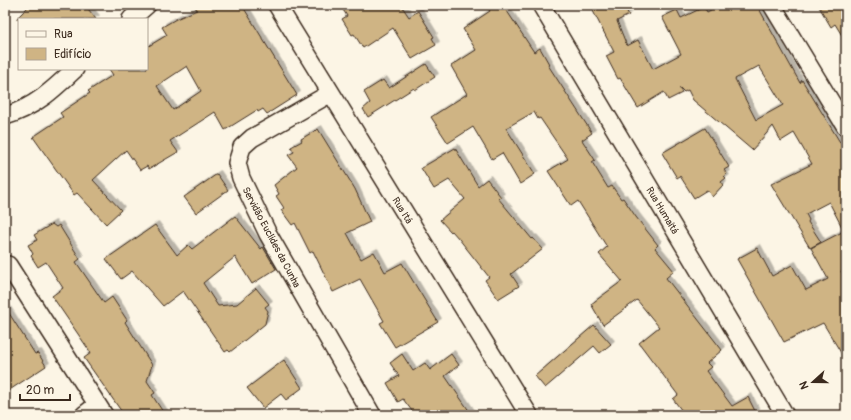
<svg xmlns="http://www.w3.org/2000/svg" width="851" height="420" viewBox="0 0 851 420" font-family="Pangolin,sans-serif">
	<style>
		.building { fill: #cfb484; stroke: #3b2a1e; fill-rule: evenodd; filter: url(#shadow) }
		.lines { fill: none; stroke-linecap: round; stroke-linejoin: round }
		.street-casing { stroke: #3b2a1e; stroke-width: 20 }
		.street { stroke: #fcf5e5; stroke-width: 17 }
		.labels { text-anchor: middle; stroke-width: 4; stroke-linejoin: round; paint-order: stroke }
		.street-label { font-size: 10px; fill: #3b2a1e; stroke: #fcf5e5 }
	</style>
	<defs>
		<filter id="shadow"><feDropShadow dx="3.5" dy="-3.5" stdDeviation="0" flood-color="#0004"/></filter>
	</defs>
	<rect width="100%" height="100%" fill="#fcf5e5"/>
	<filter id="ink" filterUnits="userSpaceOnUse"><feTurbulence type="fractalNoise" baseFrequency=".025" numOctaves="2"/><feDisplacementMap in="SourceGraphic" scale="8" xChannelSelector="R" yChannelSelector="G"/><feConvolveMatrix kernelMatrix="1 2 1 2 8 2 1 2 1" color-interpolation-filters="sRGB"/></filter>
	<g filter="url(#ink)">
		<!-- building -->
		<path class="building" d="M30,5h55l11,14h-80z
			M194,5h48l55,90 -30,19 -4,-5 -5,3 -1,-2 -32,20 -10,-18 -45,29 8,11 -29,17 -2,-3 -7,4 -14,-20 -33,30 28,30 -15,14 -29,-31 -3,2 -41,-58 30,-20 -3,-4 30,-20 -2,-2 25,-16 -4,-6h38v-22l20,-12 -5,-8 14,-8 21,-9zM187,66l14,25 -28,19 -16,-24z
			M340,5h61l8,12 9,-6 16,26 -2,1 4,7 -24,14 -19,-31 -30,20 -9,-14 -2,1 -10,-16 5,-3z
			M486,5h17l31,47 6,-4 9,16 -1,1 44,68 -10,7 13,20 -3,2 16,26 4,-2 9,13 2,-1 13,19 22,28 -3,3 19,23 -8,7 56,72 -15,13 4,4 -5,4 26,35 16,-9 9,18h-72l-12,-16 5,-4 -39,-52 20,-16 -22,-27 -34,25 -12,-21 31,-23 -23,-27 8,-7 -29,-46 -7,5 -23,-35 20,-12 -28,-41 -2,1 -4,-7 -28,16 29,46 -15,10 -18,-31 -10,6 -19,-32 -25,16 -17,-26 36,-23 -16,-28 25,-16 -13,-21 27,-18z
			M604,5h19l6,10 -12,6 10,25 11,-6 15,29 28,-15 -19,-37 15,-7 4,8 23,-11 3,5 13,-7h37l43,78 2,-3 44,72v116l-5,3 5,9v81l-23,-38 -39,19 -47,-83 20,-11 15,28 20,-11 14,25 22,-11 -17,-31 33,-17 -15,-29 -23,12 3,6 -1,2 13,20 -11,6 -39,-64 41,-20 -18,-31 -13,8 -8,-15 -21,24 -59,-50 -5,-10 -4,2 -5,-5 3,6 -14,7 -4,-8 -26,16 -18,-30 -2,1 -12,-23 8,-4 -21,-41zM759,66l24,39 -27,15 -21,-41z
			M818,5h28v37l-11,-18 -4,3z
			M426,64l9,13 -20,13 -1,-2 -46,29 -5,-8 7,-6 -6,-11 19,-12 6,8z
			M705,128l24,39 -5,3 3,4 -3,2 2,2 -5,4 2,3 -11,12 -5,-7 -13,8 -14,-22 -3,2 -15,-25z
			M318,129l37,60 15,33 -23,11 14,26 13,-7 11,20 17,-9 36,59 -43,25 -15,-24 4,-2 -24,-42 -27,13 -20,-41 -3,2 -15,-30 -3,2 -11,-15 3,-2 -8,-12 3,-2 -5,-9 23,-18 -9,-12 6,-3 -3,-5 11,-6 -1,-2z
			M455,148l23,38 9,-7 14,18 -3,1 34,41 1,-1 10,11 -32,25 8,12 -21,13 -13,-19 4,-3 -30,-38 -7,-8 -1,1 -11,-12 25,-21 -16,-19 -15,9 -13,-21z
			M217,174l11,16 -32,23 -12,-16z
			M235,216l26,33 2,-2 13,22 -24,15 -17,-27 -32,26 15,23 19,-2 19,-16 13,16 -4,3 3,4 -3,13 -35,28 -2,-2 -3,2 -42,-61 -20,15 -31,-35 -11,8 -15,-20 49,-34 22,30 11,-10 4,4z
			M52,224l4,3 3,-2 21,34 -4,3 28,41 8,-6 15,23 -2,2 27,43 -5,16 8,12 -3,2 13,20h-41l-40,-57 7,-5 -39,-57 11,-8 -17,-26 -8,5 -7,-11 2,-2 -5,-9 9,-5 -3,-5z
			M5,307l30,47 3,-1 8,13 -41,27z
			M594,325l17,19 -11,9 -6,-7 -49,42 -10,-12z
			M402,354l11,17 12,-8 5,7 21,-16 8,11 -14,11 27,39h-57l-12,-16 -5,3 -11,-19 12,-7 -9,-13z
			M284,360l18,28 -16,12 -5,-6 -18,14 -16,-20z"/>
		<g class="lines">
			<!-- street casing -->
			<g class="street-casing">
				<path id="street" d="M277,5l252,410
					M541,5l244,410
					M772,5l74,122
					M131,19l16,-14
					M331,93l-79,45 -10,9 -5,16 4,15 27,56 104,181
					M5,116c29,-8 49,-27 70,-47
					M8,265l96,150
					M84,415l13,-10"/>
			</g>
			<!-- street -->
			<use href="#street" class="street"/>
		</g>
	</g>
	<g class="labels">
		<!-- street labels -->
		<g class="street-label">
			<text transform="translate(403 210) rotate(58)" y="4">Rua Itá</text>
			<text transform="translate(663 210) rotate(59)" y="4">Rua Humaitá</text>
			<text transform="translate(272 237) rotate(62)" y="4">Servidão Euclides da Cunha</text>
		</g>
	</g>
	<!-- margin -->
	<rect width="851" height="420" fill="none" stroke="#fcf5e5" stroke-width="20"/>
	<rect x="10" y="10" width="831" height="400" fill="none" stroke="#3b2a1e" stroke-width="1.5" filter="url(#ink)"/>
	<!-- legend -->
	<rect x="18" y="18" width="130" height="52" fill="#fcf5e5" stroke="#afa495"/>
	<rect x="26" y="31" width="20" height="6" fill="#fcf5e5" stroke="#afa495"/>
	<text x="54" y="38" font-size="12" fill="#3b2a1e">Rua</text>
	<rect x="26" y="48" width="20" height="12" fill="#cfb484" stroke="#afa495"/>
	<text x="54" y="58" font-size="12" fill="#3b2a1e">Edifício</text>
	<!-- north arrow -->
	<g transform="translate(813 382) rotate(249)" stroke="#fcf5e5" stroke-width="3" paint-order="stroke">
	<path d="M0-3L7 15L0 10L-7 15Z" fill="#3b2a1e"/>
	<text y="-6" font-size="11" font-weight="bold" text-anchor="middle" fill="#3b2a1e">N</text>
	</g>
	<!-- scale -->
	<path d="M20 394v6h50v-6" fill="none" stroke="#3b2a1e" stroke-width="2"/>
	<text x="26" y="394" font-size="12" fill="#3b2a1e" stroke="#fcf5e5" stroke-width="3" paint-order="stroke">20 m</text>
</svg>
